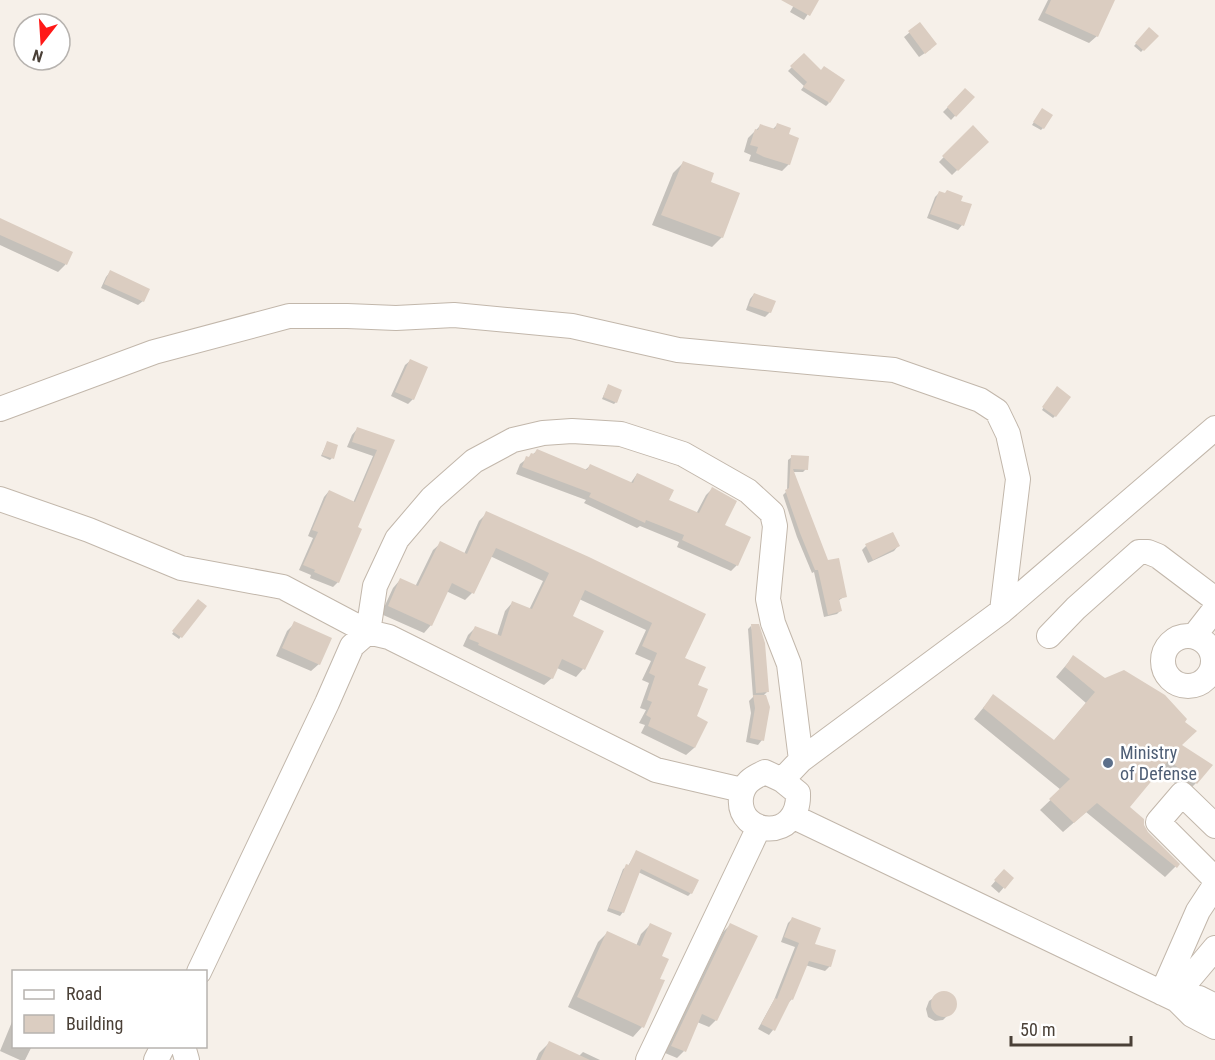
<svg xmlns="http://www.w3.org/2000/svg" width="1215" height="1060" viewBox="0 0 1215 1060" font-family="'Roboto Condensed',sans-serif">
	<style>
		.shadow { fill: #0003 }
		.building { fill: #dbcdc1 }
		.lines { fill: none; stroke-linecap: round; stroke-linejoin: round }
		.minor-casing { stroke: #c2b7ab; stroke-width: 26 }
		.minor { stroke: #fff; stroke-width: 24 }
		.service-dot { fill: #5c6f8a; stroke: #fff; stroke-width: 2 }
		.labels { text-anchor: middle; stroke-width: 5; stroke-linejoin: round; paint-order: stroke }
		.service-label { font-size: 18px; fill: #4e5e75; stroke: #fff; text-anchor: start }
	</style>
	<rect width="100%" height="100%" fill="#f6f0e9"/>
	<!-- shadow -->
	<path class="shadow" d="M797,0h20l-13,20 -14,-8z
		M1048,0h61l-12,36 -8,7 -51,-23z
		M920,24l11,25 -12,8 -15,-20z
		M1149,29l7,7 -15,16 -7,-6z
		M804,55l25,48 -3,3 -25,-16 3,-4 -16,-15z
		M965,90l8,7 -22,23 -8,-8z
		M1041,111l2,17 -2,2 -9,-5z
		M777,125l10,10 2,29 -7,7 -33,-10 2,-6 -7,-3 4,-14 12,-12 12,4z
		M973,127l14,14 -35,34 -13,-13z
		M683,163l26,20 13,54 -10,10 -60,-22 21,-52z
		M939,193l20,8 3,24 -4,5 -31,-12 8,-21z
		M0,220l71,33 -6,12 -7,7 -58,-27z
		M110,272l33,29 -5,4 -37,-17 5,-11z
		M754,294l16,18 -5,5 -19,-7 4,-11z
		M410,361l3,38 -5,5 -17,-8 14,-31z
		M607,388l9,14 -2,2 -12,-5z
		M1055,390v26l-2,2 -11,-8z
		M357,429l36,12 -37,87 -18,54 -5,5 -23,-9 1,-3 -12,-5 14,-32 -5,-2 16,-39 5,-6 24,12 20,-47 -26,-9 5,-12z
		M327,443l5,15 -2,2 -9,-4z
		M537,451l48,19 5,-4 40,18 7,-10 30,27 29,13 10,-19 6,-6 11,37 14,39 -6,6 -54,-24 2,-5 -39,-16 -3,2 -53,-25 2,-3 -70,-26 4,-10z
		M792,457l14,12 -3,3h-11l35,90 18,34 -7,5 3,9 -4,4 -13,3 -10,-45 -2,1 -15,-36 -14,-42 4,-4 1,-31z
		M487,513l217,102 -21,44 13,27 -1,31 11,5 -12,26 -8,7 -45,-22 4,-8 -6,-2 7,-13 -6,-2 9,-25 -7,-3 9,-19 -16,-7 11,-24 -67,-31 -8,18 31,14 -19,38 -7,8 -19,-9 -5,10 -8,7 -81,-39 5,-11 8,-8 21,9 8,-25 7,-8 17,7 14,-29 -53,-25 -18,37 -7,7 -19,-9 -15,34 -7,8 -43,-19 12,-26 7,-8 15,7 18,-37 8,-7 23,11 15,-33z
		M866,546h32l-4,5 -26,12 -6,-13z
		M198,601l7,5 -26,33 -7,-5z
		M295,623l24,41 -8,7 -35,-15 11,-25z
		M751,626l17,65 -4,4 5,12 -7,33 -4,5 -12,-3 5,-29 -2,-12 4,-4 -5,-68z
		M1073,657l107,89 16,37 -10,10 -27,-23 -31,37 19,26 31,31 -13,13 -79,-65 -23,20 -23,-22 21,-20 -87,-71 19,-23 60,46 33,-39 -30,-26z
		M637,851l54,42 -3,3 -50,-24 -15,40 -3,4 -13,-5 16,-42 5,-3z
		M1004,871l8,7 -13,15 -8,-7z
		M793,918l37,48 -5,5 -20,-6 -13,34 -5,5 -14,26 -4,5 -11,-6 16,-29 21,-53 -14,-5 7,-19z
		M650,925l10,32 -2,23 -16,47 -9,10 -65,-30 30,-65 9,-9 29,13 5,-12z
		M730,925l-14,95 -7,7 -12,-5 -13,29 -7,7 -12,-5 58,-121z
		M942,992l8,2 5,6v8l-12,12 -8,1 -7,-4 -2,-8 3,-8z
		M14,1017v29h18l-7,14h-5l-20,-9z
		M549,1043l30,13 4,-4 17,8h-64l3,-7z"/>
	<!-- building -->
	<path class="building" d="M781,0h38l-9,16z
		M1051,0h64l-17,37 -53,-24z
		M920,22l17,22 -12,10 -17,-23z
		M1149,27l10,9 -15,15 -9,-8z
		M804,53l17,17 3,-4 21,14 -15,23 -27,-16 4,-5 -17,-16z
		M965,88l10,9 -19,20 -9,-10z
		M1042,108l11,7 -9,14 -11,-7z
		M777,123l14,5 -2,6 10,4 -9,27 -26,-8 -8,-4 2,-6 -8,-2 5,-16 3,1 2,-6 15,5z
		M973,125l16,17 -31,29 -16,-15z
		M683,161l31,12 -3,9 29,11 -17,45 -62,-23z
		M947,190l16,6 -2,5 11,3 -8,22 -34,-12 9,-23 6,2z
		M0,218l73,34 -6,13 -67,-30z
		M110,270l40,19 -6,13 -40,-18z
		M754,293l22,8 -5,12 -22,-7z
		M410,359l18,8 -14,33 -19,-8z
		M608,384l14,6 -5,13 -14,-6z
		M1057,386l14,11 -15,20 -14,-10z
		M357,427l38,13 -37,87 4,2 -23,54 -25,-11 1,-2 -12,-5 15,-33 -6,-2 17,-40 26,12 22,-52 -25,-8z
		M327,441l11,4 -4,14 -12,-4z
		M537,449l50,21 3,-6 43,19 4,-10 37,17 -5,10 30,13 13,-26 25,14 -12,24 26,12 -13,29 -56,-26 2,-5 -38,-15 -1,3 -56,-26 2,-4 -69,-26 4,-11 3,1 2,-4 3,1z
		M791,455l18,1 -1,14 -15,-1 35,91 11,-2 8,39 -8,2 3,12 -14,4 -10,-45h-3l-15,-37 -15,-43 4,-2z
		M486,511l103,46 117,57 -21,44 21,9 -8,18 10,4 -11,27 11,6 -13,26 -47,-22 3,-8 -5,-3 6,-13 -5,-2 8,-24 -6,-3 8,-20 -15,-7 10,-23 -67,-33 -12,26 31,15 -19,39 -23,-11 -9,20 -75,-34 1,-2 -10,-4 6,-13 26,10 11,-35 20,8 17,-36 -20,-10 -33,-15 -22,46 -22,-11 -20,43 -44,-20 12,-28 18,8 22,-45 27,13z
		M893,532l7,14 -27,14 -8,-16z
		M198,599l9,7 -25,32 -10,-7z
		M294,621l38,17 -12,27 -38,-17z
		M751,624h8l6,19 4,49 -13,1z
		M1073,655l32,23 19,-8 41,25 22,24 -2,3 12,9 -15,14 31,20 -16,19 -28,-24 -39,47 14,12v6l4,7 32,32 -3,4 -80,-65 -23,20 -25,-24 21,-20 -87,-71 10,-14 61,46 41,-48 -30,-25z
		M753,695h13l4,12 -6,34 -14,-3 5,-30z
		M636,850l63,30 -7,14 -51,-25 -17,44 -15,-5 17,-44 3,1z
		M1004,869l10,9 -9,11 -11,-9z
		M792,917l29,11 -6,16 21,6 -5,17 -22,-6 -16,39 -2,-1 -16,32 -14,-7 14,-26 2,1 22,-56 -15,-6z
		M650,923l22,10 -10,23 7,3 -9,20 5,1 -21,48 -67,-31 30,-66 33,15z
		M730,923l28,13 -41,85 -15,-7 -16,38 -15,-6z
		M931 1004a13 13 0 1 1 26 0a13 13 0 1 1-26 0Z
		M549,1041l41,19h-50z"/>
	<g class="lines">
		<!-- minor casing -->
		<g class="minor-casing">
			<path id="minor" d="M0,409l154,-57 135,-36h58l49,2 58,-3 118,11 106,24 216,20 86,30 17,11 11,23 10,45 -16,132
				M0,499l89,31 92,38 102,19 85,45 7,-46 22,-47 35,-41 42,-37 39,-21 30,-7 29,-2 49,3 62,20 65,37 24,22 3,13 -7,73 5,24 16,41 12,96
				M1163 661a25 25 0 1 1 50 0a25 25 0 1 1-50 0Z
				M1049,636l27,-28 63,-56h9l10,4 57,43
				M1194,636l21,-27
				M765,772l17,8 16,13c2,50 -61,43 -57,5 2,-15 11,-20 24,-26z
				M782,780l19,-20 201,-149 213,-183
				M794,817l383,183 15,15 23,12
				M1215,826l-33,-32 -24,28 57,57
				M199,972l128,-269 25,-57 16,-14 21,5 267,133 86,20
				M1162,993l36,-82 17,-26
				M1177,1000l12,-21 26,-31
				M1177,1000l22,-2 16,8
				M183,1046l4,14
				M156,1060l7,-14
				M648,1060l111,-233"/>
		</g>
		<!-- minor -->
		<use href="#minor" class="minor"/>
	</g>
	<!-- markers -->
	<circle class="service-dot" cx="1108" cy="763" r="6"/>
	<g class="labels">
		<!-- service labels -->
		<g class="service-label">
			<text x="1120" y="759">Ministry<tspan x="1120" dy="21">of Defense</tspan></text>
		</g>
	</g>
	<!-- legend -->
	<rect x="12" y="970" width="195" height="78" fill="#ffffff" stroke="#b7b3af" stroke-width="1.5"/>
	<rect x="24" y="990" width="30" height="9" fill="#ffffff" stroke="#b7b3af" stroke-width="1.5"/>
	<text x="66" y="1000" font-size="18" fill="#4a4037">Road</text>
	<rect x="24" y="1015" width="30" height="18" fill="#dbcdc1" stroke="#b7b3af" stroke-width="1.5"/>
	<text x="66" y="1030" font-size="18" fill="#4a4037">Building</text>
	<!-- north arrow -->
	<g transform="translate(42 42) rotate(197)"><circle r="28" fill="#ffffff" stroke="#b7b3af" stroke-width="1.5"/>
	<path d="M0-4.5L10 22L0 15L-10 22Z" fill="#ff1917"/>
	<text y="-9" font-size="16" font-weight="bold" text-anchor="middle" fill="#4a4037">N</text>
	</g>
	<!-- scale -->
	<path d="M1011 1036v9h120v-9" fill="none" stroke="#4a4037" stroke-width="3"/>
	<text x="1020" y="1036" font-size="18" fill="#4a4037" stroke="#ffffff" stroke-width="4.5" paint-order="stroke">50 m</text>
</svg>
